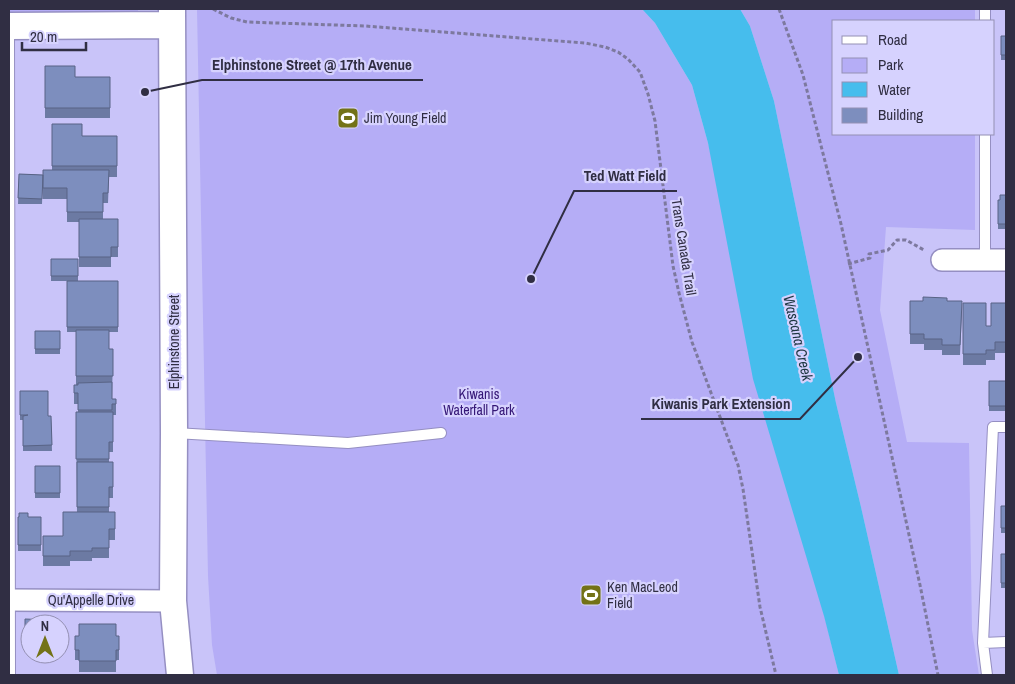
<svg xmlns="http://www.w3.org/2000/svg" width="1015" height="684" viewBox="0 0 1015 684" font-family="'Archivo Narrow',sans-serif">
	<style>
		.green { fill: #b5adf6 }
		.water { fill: #46bded }
		.lines { fill: none; stroke-linecap: round; stroke-linejoin: round }
		.service-casing { stroke: #958fc2; stroke-width: 12 }
		.minor-casing { stroke: #958fc2; stroke-width: 24 }
		.tertiary-casing { stroke: #958fc2; stroke-width: 29 }
		.path { stroke: #7d799e; stroke-width: 3; stroke-dasharray: 4 2.5; stroke-linecap: butt }
		.service { stroke: #fff; stroke-width: 10 }
		.minor { stroke: #fff; stroke-width: 21 }
		.tertiary { stroke: #fff; stroke-width: 26 }
		.wall { fill: #6c7aa3 }
		.building { fill: #7d8ebe; stroke: #586385 }
		.labels { text-anchor: middle; stroke-width: 4.5; stroke-linejoin: round; paint-order: stroke }
		.poi-label { font-size: 14px; fill: #302e43; stroke: #d6d2fe; text-anchor: start }
		.street-label { font-size: 14px; fill: #302e43; stroke: #d6d2fe }
		.park-label { font-size: 14px; fill: #341676; stroke: #d6d2fe }
		.water-label { font-size: 15px; font-style: italic; fill: #1e3742; stroke: #d6d2fe }
		.leader { fill: none; stroke: #302e43; stroke-width: 2 }
		.callout-dot { fill: #302e43; stroke: #d6d2fe; stroke-width: 2 }
		.callout-label { font-size: 15px; text-anchor: middle; font-weight: bold; fill: #302e43; stroke: #d6d2fe; stroke-width: 4.5; stroke-linejoin: round; paint-order: stroke }
	</style>
	<rect width="100%" height="100%" fill="#c9c4f9"/>
	<!-- green -->
	<path class="green" d="M9,9h129v5l-129,-1z
		M197,9h445l13,14 37,62 16,58 131,532h-622l-5,-30 -4,-69z
		M740,9h235v12h-141v113h141v96l-89,-3 -6,83 27,132 62,1 3,187 7,45h-80l-38,-168 -25,-104 -62,-302 -24,-75z"/>
	<!-- water -->
	<path class="water" d="M642,9h98l10,17 24,75 62,302 25,104 38,168h-60l-15,-59 -71,-237 -45,-236 -16,-58 -37,-62z"/>
	<g class="lines">
		<!-- service casing -->
		<g class="service-casing">
			<path id="service" d="M985,21v-12
				M9,27l1,648
				M985,260v-126
				M175,433l173,10 93,-10
				M983,643l23,-1
				M987,675l-4,-32 10,-216h13"/>
		</g>
		<!-- minor casing -->
		<g class="minor-casing">
			<path id="minor" d="M942,260h64
				M9,600l164,1"/>
		</g>
		<!-- tertiary casing -->
		<g class="tertiary-casing">
			<path id="tertiary" d="M172,9l2,424 -1,168 7,74
				M9,26l163,-1"/>
		</g>
		<!-- path -->
		<path class="path" d="M213,9l18,9 16,4 118,4 220,17 20,4 13,5 10,7 12,13 8,22 7,27 18,145 6,27 13,49 46,123 5,24 17,118 16,68
			M779,9l24,66 38,149 79,361 18,90
			M848,264l22,-6 -1,-4 19,-4 9,-10h9l18,10"/>
		<!-- service -->
		<use href="#service" class="service"/>
		<!-- minor -->
		<use href="#minor" class="minor"/>
		<!-- tertiary -->
		<use href="#tertiary" class="tertiary"/>
	</g>
	<!-- wall -->
	<path class="wall" d="M1001,36h5v24h-5z
		M45,66l30,11h35v41h-65z
		M52,124l30,12h35v41h-8l-1,26h-5v16h15v38h-7v10h-32v-45h-12v-23h-24v-29h9z
		M19,174l24,1 -1,29h-24z
		M1006,195v34h-8v-29h2z
		M51,259h27v22h40v51h-9v17h4l-1,50h4v16h-3v37h-4v10h4v36h-4v14h6v28h-6v18h-17v3h-22v5h-27v-30h20l14,-24 -1,-100h2v-8h-4v-19h2v-53h-9v-51h-16z
		M910,301h37l15,11 -2,43h-18v-5h-18v-6h-14z
		M963,303l23,23h5l15,-23v50h-11v7h-9v5h-23z
		M35,331h25v23h-25z
		M989,381h17v30h-17z
		M20,391l28,25h3l1,35h-29v-31h-3z
		M35,466h25v32h-25z
		M1001,506h5v27h-5z
		M18,517h23v34h-23z
		M1001,554h5v34h-5z
		M25,619l5,5v27h-5z
		M75,636h44v24h-3v12h-37v-12h-4z"/>
	<!-- building -->
	<path class="building" d="M1001,36h5v19h-5z
		M45,66h30v11h35v31h-65z
		M52,124h30v12h35v30h-65z
		M43,170h66l-1,23h-5v19h-36v-24h-24z
		M19,174l24,1 -1,24 -24,-1z
		M1000,195h6v29h-8v-24h2z
		M79,219h39v28h-7v10h-32z
		M51,259h27v17h-27z
		M67,281h51v46h-51z
		M923,297l24,1v3h15l-2,44h-18v-6h-18v-5h-14v-33h13z
		M963,303h23v23h5v-23h15v39h-11v8h-9v4h-23z
		M76,330h33v19h4v27h-37z
		M35,331h25v18h-25z
		M989,381h17v25h-17z
		M112,382v17h4v5h-4v6h-34v-17h-4v-8h4v-2z
		M20,391h28v25h3l1,29 -29,1v-30l5,-1h-8z
		M76,412h37v30h-4v17h-33z
		M77,462h36v25h-4v20h-32z
		M35,466h25v27h-25z
		M1001,506h5v22h-5z
		M63,512h52v17h-6v19h-17v3h-22v5h-27v-20h20z
		M19,513h9v4h13v28h-23v-28h1z
		M1001,554h5v29h-5z
		M25,619l26,1v4h-21v22h-5z
		M79,624h37v12h3v14h-3v11h-37v-11h-4v-14h4z"/>
	<!-- icons -->
	<defs>
		<g id="stadium-square" transform="scale(1.125)"><rect x="-9" y="-9" width="18" height="18" rx="4" fill="#737217" stroke="#d6d2fe"/><path d="M0-5a6.5 5 0 1 0 0 10a6.5 5 0 1 0 0-10ZM-3.5-1.8h7v3.6h-7Z" fill="#fff"/></g>
	</defs>
	<g fill-rule="evenodd">
		<use href="#stadium-square" x="348" y="118"/>
		<use href="#stadium-square" x="591" y="595"/>
	</g>
	<g class="labels">
		<!-- poi labels -->
		<g class="poi-label">
			<text x="364" y="123">Jim Young Field</text>
			<text x="607" y="592">Ken MacLeod<tspan x="607" dy="16">Field</tspan></text>
		</g>
		<!-- street labels -->
		<g class="street-label">
			<text transform="translate(684 247) rotate(81)" y="5">Trans Canada Trail</text>
			<text transform="translate(174 342) rotate(-90)" y="5">Elphinstone Street</text>
			<text x="91" y="605">Qu'Appelle Drive</text>
		</g>
		<!-- park labels -->
		<g class="park-label">
			<text x="479" y="399">Kiwanis<tspan x="479" dy="16">Waterfall Park</tspan></text>
		</g>
		<!-- water labels -->
		<g class="water-label">
			<text transform="translate(798 338) rotate(77)" y="5">Wascana Creek</text>
		</g>
	</g>
	<!-- callouts -->
	<path class="leader" d="M145 92L202 80H423M531 279L574 191H677M858 357L800 419H641"/>
	<g class="callout-dot">
		<circle cx="145" cy="92" r="5"/>
		<circle cx="531" cy="279" r="5"/>
		<circle cx="858" cy="357" r="5"/>
	</g>
	<g class="callout-label">
		<text x="312" y="70">Elphinstone Street @ 17th Avenue</text>
		<text x="625" y="181">Ted Watt Field</text>
		<text x="721" y="409">Kiwanis Park Extension</text>
	</g>
	<!-- border -->
	<rect width="1015" height="684" fill="none" stroke="#302e43" stroke-width="20"/>
	<!-- legend -->
	<rect x="832" y="20" width="162" height="115" fill="#d6d2fe" stroke="#9490b3"/>
	<rect x="842" y="36" width="25" height="8" fill="#ffffff" stroke="#9490b3"/>
	<text x="878" y="45" font-size="15" fill="#302e43">Road</text>
	<rect x="842" y="58" width="25" height="15" fill="#b5adf6" stroke="#9490b3"/>
	<text x="878" y="70" font-size="15" fill="#302e43">Park</text>
	<rect x="842" y="82" width="25" height="15" fill="#46bded" stroke="#9490b3"/>
	<text x="878" y="95" font-size="15" fill="#302e43">Water</text>
	<rect x="842" y="108" width="25" height="15" fill="#7d8ebe" stroke="#9490b3"/>
	<text x="878" y="120" font-size="15" fill="#302e43">Building</text>
	<!-- north arrow -->
	<g transform="translate(45 639)"><circle r="24" fill="#d6d2fe" stroke="#9490b3"/>
	<path d="M0-4L9 19L0 12L-9 19Z" fill="#737217"/>
	<text y="-8" font-size="14" font-weight="bold" text-anchor="middle" fill="#302e43">N</text>
	</g>
	<!-- scale -->
	<path d="M22 42v8h64v-8" fill="none" stroke="#302e43" stroke-width="2.5"/>
	<text x="30" y="42" font-size="15" fill="#302e43" stroke="#d6d2fe" stroke-width="4" paint-order="stroke">20 m</text>
</svg>
